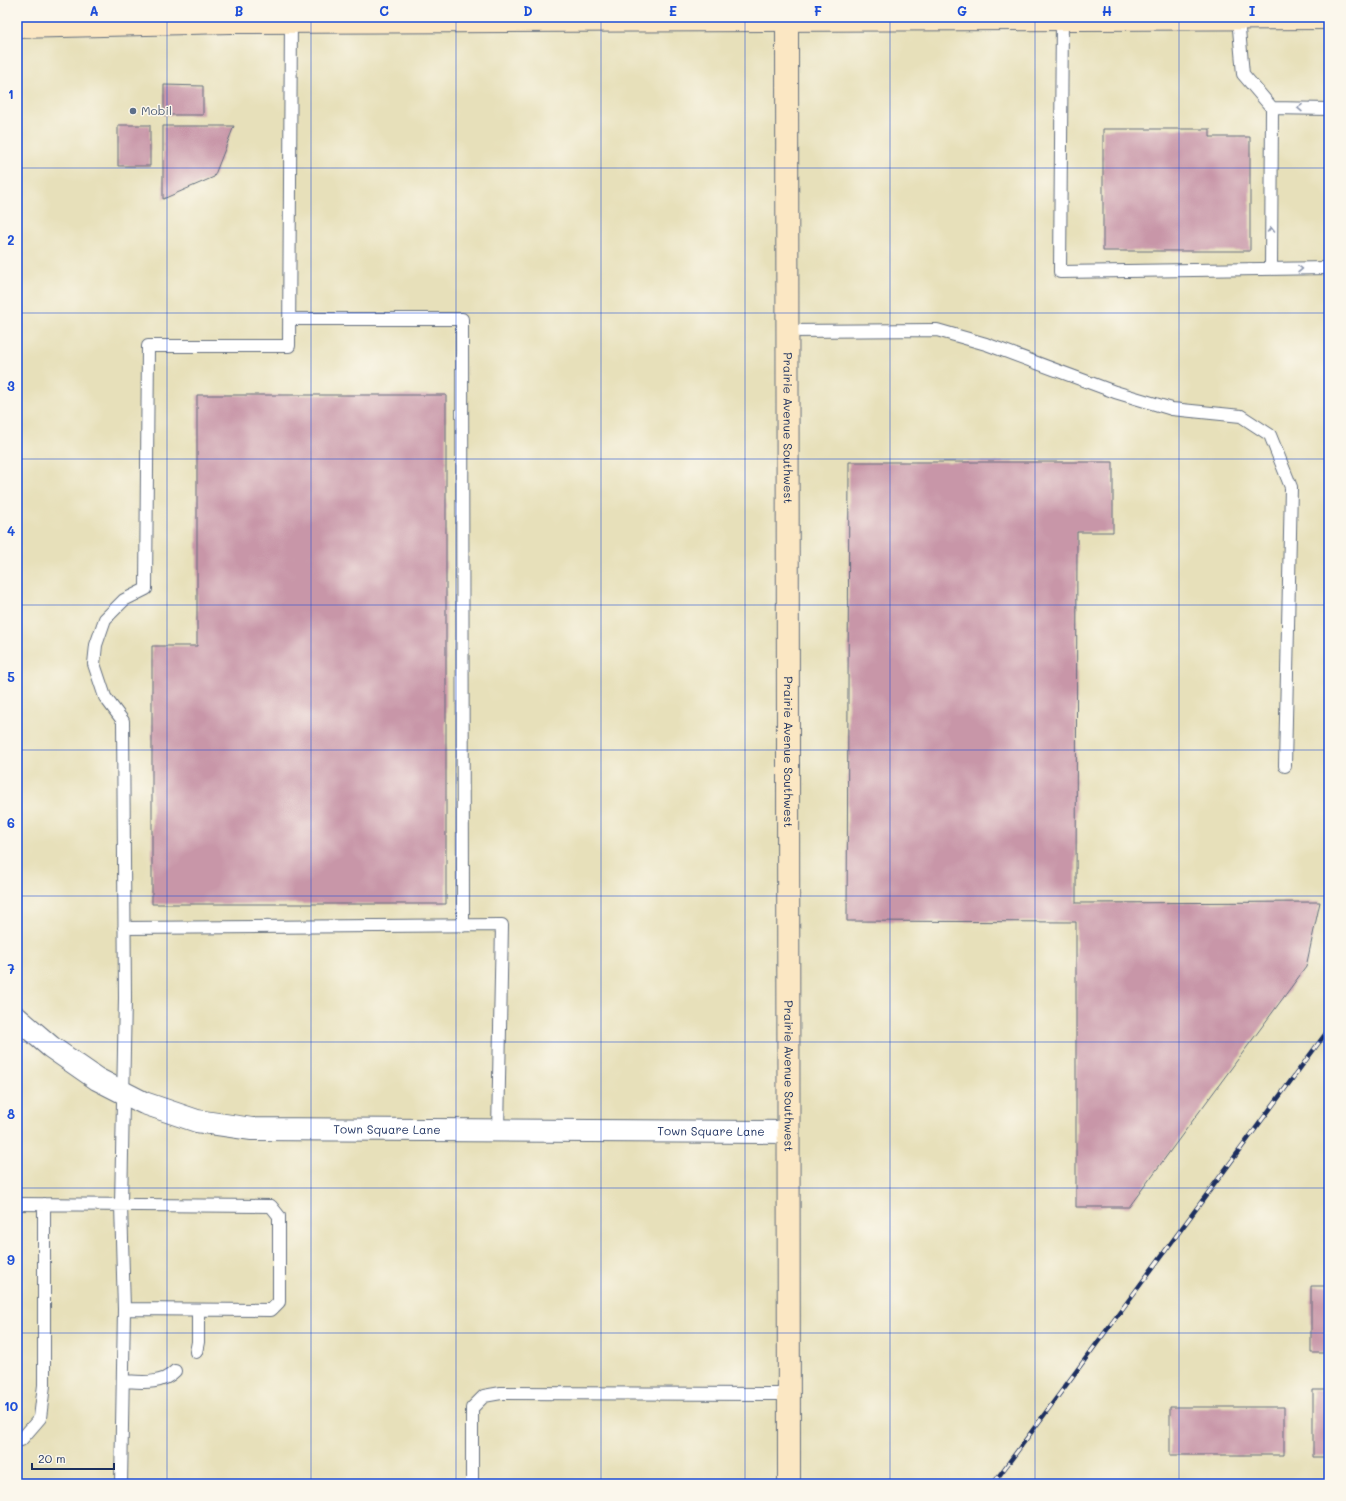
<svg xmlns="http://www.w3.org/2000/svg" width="1346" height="1501" viewBox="0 0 1346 1501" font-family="Mali,sans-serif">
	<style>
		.building { fill: #c896a8 }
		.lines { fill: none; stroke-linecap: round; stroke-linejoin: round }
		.lane-casing { stroke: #626d7e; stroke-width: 14 }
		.street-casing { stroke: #626d7e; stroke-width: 24 }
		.secondary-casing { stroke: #626d7e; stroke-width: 24 }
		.lane { stroke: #fff; stroke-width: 12 }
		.street { stroke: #fff; stroke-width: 22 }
		.secondary { stroke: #fbe7c3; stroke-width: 22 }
		.rail-casing { stroke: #1b2f5e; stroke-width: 4.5 }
		.rail { stroke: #fbf7ec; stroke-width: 3; stroke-dasharray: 9; stroke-linecap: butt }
		.oneway { stroke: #8d97ae }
		.grid { fill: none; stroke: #1d4ed8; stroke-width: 1; stroke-opacity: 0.55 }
		.service-dot { fill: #5c6f8a; stroke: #fbf7ec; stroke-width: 1.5 }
		.labels { text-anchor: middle; stroke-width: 3; stroke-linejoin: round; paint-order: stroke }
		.service-label { font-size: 12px; fill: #4e5e75; stroke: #fbf7ec; text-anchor: start }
		.street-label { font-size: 12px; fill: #1b2f5e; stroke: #fbf7ec }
		.neatline { fill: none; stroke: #1d4ed8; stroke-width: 1.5 }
		.grid-label { font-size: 13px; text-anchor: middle; font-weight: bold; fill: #1d4ed8 }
	</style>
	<rect width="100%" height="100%" fill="#fbf7ec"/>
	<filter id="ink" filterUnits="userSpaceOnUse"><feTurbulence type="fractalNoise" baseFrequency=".025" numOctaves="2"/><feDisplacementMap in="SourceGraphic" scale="8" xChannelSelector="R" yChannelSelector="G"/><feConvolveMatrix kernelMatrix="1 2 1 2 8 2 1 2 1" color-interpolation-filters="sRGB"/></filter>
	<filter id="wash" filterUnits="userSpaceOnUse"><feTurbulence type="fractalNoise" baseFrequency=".012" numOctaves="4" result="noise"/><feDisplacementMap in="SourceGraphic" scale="16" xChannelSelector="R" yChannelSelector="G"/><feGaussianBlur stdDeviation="0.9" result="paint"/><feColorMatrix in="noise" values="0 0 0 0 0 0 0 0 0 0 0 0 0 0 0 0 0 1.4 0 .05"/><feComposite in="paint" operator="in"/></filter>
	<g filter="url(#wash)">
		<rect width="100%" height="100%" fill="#e7e0ba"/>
		<g id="blocks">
			<!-- building -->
			<path class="building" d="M164,85l39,1v29h-39z
				M118,125h32v41h-32z
				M163,126h71l-20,51 -51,22z
				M1103,129h107v8h40v114h-147z
				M197,395h249v509h-294v-258h45z
				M849,462h264v70h-36l-1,371 244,-1 -14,65 -177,240h-53v-285l-229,-1z
				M1311,1286h18v67h-18z
				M1313,1390h16v67h-16z
				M1170,1407h114v48h-114z"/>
		</g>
	</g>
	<g filter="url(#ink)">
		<use href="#blocks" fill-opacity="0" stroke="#626d7e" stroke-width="1"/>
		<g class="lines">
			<!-- lane casing -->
			<g class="lane-casing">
				<path id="lane" d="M1062,18l-2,254 269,-4
					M1238,18l5,56 29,34 -1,161
					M1272,108l57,1
					M289,319h173l1,607
					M787,331l150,-1 49,14 129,48 57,17 69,7 29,19 21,52 -6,279
					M124,928l378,-3 -4,206
					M17,1204l254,2 8,10v86l-8,8 -147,-1 -3,-104 4,-207 -2,-277 -18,-24 -11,-33 2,-19 9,-26 19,-19 22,-11 2,-243h141l2,-329
					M196,1352l2,-10v-32
					M123,1381c18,1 39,4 52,-10
					M17,1441l4,-1 19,-22 4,-33v-181
					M121,1484l3,-175
					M472,1484v-76l12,-12 17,-3 288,1"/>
			</g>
			<!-- street casing -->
			<g class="street-casing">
				<g id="street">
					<path id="s1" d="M17,1018l34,29 46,32 47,24 53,18 55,8 536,3"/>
				</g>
			</g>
			<!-- secondary casing -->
			<g class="secondary-casing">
				<g id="secondary">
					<path id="s2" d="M787,20l2,1464"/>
					<path d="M17,27l214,-5 1098,-4"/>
				</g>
			</g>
			<!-- lane -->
			<use href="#lane" class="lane"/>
			<!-- street -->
			<use href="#street" class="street"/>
			<!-- secondary -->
			<use href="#secondary" class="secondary"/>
			<!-- rail casing -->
			<g class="rail-casing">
				<path id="rail" d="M993,1484l336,-455"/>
			</g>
			<!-- rail -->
			<use href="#rail" class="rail"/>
		</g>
		<!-- one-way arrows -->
		<defs><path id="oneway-chevron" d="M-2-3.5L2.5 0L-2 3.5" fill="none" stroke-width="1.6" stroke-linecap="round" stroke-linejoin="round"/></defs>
		<g class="oneway">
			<use href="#oneway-chevron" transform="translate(1300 108) rotate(-179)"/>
			<use href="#oneway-chevron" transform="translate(1271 230) rotate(-90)"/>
			<use href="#oneway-chevron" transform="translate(1300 269) rotate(-1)"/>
		</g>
	</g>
	<!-- grid -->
	<path class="grid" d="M167,17v1467M311,17v1467M456,17v1467M601,17v1467M745,17v1467M890,17v1467M1035,17v1467M1179,17v1467M17,168h1312M17,313h1312M17,459h1312M17,605h1312M17,750h1312M17,896h1312M17,1042h1312M17,1188h1312M17,1333h1312"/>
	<!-- markers -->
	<circle class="service-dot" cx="133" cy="111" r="4"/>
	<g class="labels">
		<!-- service labels -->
		<g class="service-label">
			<text x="141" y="115">Mobil</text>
		</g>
		<!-- street labels -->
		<g class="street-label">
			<text dy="4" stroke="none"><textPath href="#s2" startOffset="408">Prairie Avenue Southwest</textPath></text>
			<text dy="4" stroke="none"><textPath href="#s2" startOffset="732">Prairie Avenue Southwest</textPath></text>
			<text dy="4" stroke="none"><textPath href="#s2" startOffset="1056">Prairie Avenue Southwest</textPath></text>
			<text dy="4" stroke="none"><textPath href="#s1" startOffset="400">Town Square Lane</textPath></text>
			<text dy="4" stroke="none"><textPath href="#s1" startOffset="724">Town Square Lane</textPath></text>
		</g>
	</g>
	<!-- margin -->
	<rect width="1346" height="1501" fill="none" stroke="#fbf7ec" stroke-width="44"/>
	<!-- scale -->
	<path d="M32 1463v6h82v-6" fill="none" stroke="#1b2f5e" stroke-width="2"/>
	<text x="38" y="1463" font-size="12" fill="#1b2f5e" stroke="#fbf7ec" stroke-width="3" paint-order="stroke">20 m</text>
	<rect x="22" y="22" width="1302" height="1457" class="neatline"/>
	<g class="grid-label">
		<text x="94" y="16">A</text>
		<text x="239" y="16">B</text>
		<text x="384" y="16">C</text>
		<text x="528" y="16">D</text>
		<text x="673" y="16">E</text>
		<text x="818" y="16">F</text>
		<text x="962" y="16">G</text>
		<text x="1107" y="16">H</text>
		<text x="1252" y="16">I</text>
		<text x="11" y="99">1</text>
		<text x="11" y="245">2</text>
		<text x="11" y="391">3</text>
		<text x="11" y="536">4</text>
		<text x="11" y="682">5</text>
		<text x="11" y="828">6</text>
		<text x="11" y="974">7</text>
		<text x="11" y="1119">8</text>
		<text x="11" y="1265">9</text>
		<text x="11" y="1411">10</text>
	</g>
</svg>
